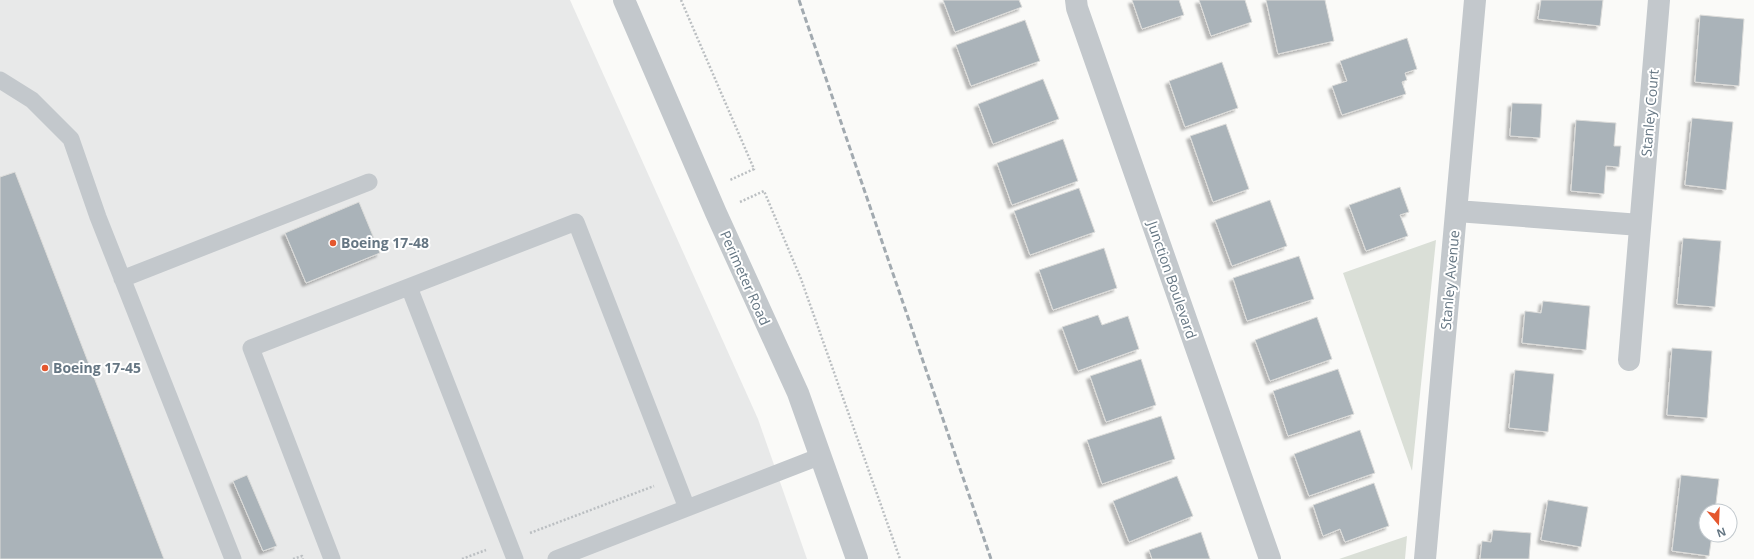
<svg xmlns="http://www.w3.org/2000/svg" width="1754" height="559" viewBox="0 0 1754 559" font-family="'Open Sans',sans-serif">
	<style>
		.built { fill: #e8e9e9 }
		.green { fill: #dadfd7 }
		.building { fill: #aab3b9; stroke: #dcdcda; filter: url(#shadow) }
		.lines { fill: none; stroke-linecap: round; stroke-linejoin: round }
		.path { stroke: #bbbfc2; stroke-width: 2.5; stroke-dasharray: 2 2; stroke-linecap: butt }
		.service { stroke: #c3c8cc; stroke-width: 17 }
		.minor { stroke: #c3c8cc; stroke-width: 22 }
		.rail { stroke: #a2aab0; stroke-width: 3; stroke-dasharray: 6 3; stroke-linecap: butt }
		.poi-dot { fill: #e4572e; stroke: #fff; stroke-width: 1.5 }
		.labels { text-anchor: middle; stroke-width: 4; stroke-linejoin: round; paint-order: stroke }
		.street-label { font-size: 14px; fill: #657683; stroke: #fff }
		.poi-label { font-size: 14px; font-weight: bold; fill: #657683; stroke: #fff; text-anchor: start }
	</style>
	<defs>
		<filter id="shadow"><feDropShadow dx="-3.5" dy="3.5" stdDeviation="1" flood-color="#0004"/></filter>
	</defs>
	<rect width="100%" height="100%" fill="#fafaf8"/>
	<!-- built -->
	<path class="built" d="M0,0h570l188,419 49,140h-807z"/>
	<!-- green -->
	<path class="green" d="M1436,240l-24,231 -69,-198z
		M1407,536l-2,23h-66z"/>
	<!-- building -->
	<path class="building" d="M943,0h76l3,7 -67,25z
		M1132,0h47l5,15 -42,14z
		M1199,0h46l7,22 -41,14z
		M1266,0h59l9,41 -56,13z
		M1541,0h62l-3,26 -62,-7z
		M1700,15l44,4 -5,67 -44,-4z
		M1025,20l15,41 -69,25 -15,-41z
		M1407,38l10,31 -12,4 2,7 -5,2 4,12 -64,21 -10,-29 15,-5 -7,-20z
		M1222,62l16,46 -53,19 -16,-46z
		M1043,79l16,40 -66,25 -15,-40z
		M1512,103l30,1 -2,34 -30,-2z
		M1692,118l41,4 -7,68 -41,-5z
		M1576,120l40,3 -2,23h7l-2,21 -13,-1 -2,28 -33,-3z
		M1226,124l23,65 -36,13 -23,-66z
		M1063,139l15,42 -66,24 -15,-42z
		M15,172l149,387h-164v-382z
		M1400,187l9,25 -9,3 8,21 -42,15 -17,-46z
		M1079,188l16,44 -65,23 -16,-44z
		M1270,200l17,46 -55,20 -17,-46z
		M359,202l21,51 -74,30 -21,-50z
		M1683,238l38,3 -6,66 -38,-3z
		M1104,248l13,40 -64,22 -14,-40z
		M1299,256l15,43 -67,22 -14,-43z
		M1543,301l47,5 -4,44 -64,-7 3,-32 16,2z
		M1098,315l4,10 26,-9 11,33 -61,22 -16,-44z
		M1317,317l15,42 -62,22 -15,-41z
		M1672,348l40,3 -5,67 -40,-3z
		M1141,359l15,46 -50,17 -16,-46z
		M1338,369l16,45 -66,22 -15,-45z
		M1515,370l39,4 -6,58 -39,-4z
		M1161,416l14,43 -73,25 -15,-44z
		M1360,430l15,43 -66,23 -15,-42z
		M247,475l30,71 -14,5 -30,-70z
		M1681,475l38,4 -4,32h-9v24h6l-3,21 -37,-5z
		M1177,476l16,40 -64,26 -16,-41z
		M1374,483l15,43 -44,16 -5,-13 -17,7 -10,-31z
		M1548,500l40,7 -7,40 -40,-7z
		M1493,530l38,3 -2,26h-49l2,-18 9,1z
		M1201,532l9,27h-58l-3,-9z"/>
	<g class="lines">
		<!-- path -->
		<path class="path" d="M681,0l73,169 -24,11
			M740,202l24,-11 37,88 99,280
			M530,533l124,-47
			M293,559l9,-3 1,3
			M462,559l24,-9"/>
		<!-- service -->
		<path class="service" d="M0,80l32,20 39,39 27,78 135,342
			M122,279l247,-97
			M409,287l106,272
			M332,559l-81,-211 325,-126 111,286
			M556,559l265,-103"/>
		<!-- minor -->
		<path class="minor" d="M624,0l92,213 82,180 59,166
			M1076,0l1,8 193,551
			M1457,211l183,14
			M1629,360l30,-360
			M1425,559l50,-559"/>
		<!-- rail -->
		<path class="rail" d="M799,0l192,559"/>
	</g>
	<!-- markers -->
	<g class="poi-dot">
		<circle cx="333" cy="243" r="4"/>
		<circle cx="45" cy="368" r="4"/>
	</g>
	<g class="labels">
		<!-- street labels -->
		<g class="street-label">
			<text transform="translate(1650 113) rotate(-85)" y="5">Stanley Court</text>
			<text transform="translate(745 278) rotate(66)" y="5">Perimeter Road</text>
			<text transform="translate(1172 280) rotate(71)" y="5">Junction Boulevard</text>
			<text transform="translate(1450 280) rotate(-85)" y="5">Stanley Avenue</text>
		</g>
		<!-- poi labels -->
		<g class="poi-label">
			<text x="341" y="248">Boeing 17-48</text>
			<text x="53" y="373">Boeing 17-45</text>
		</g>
	</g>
	<!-- north arrow -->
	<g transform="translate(1718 523) rotate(161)"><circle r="19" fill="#ffffff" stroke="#c1c8cd"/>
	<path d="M0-3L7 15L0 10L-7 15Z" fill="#e4572e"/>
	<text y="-6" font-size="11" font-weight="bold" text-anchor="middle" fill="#657683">N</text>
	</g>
</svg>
